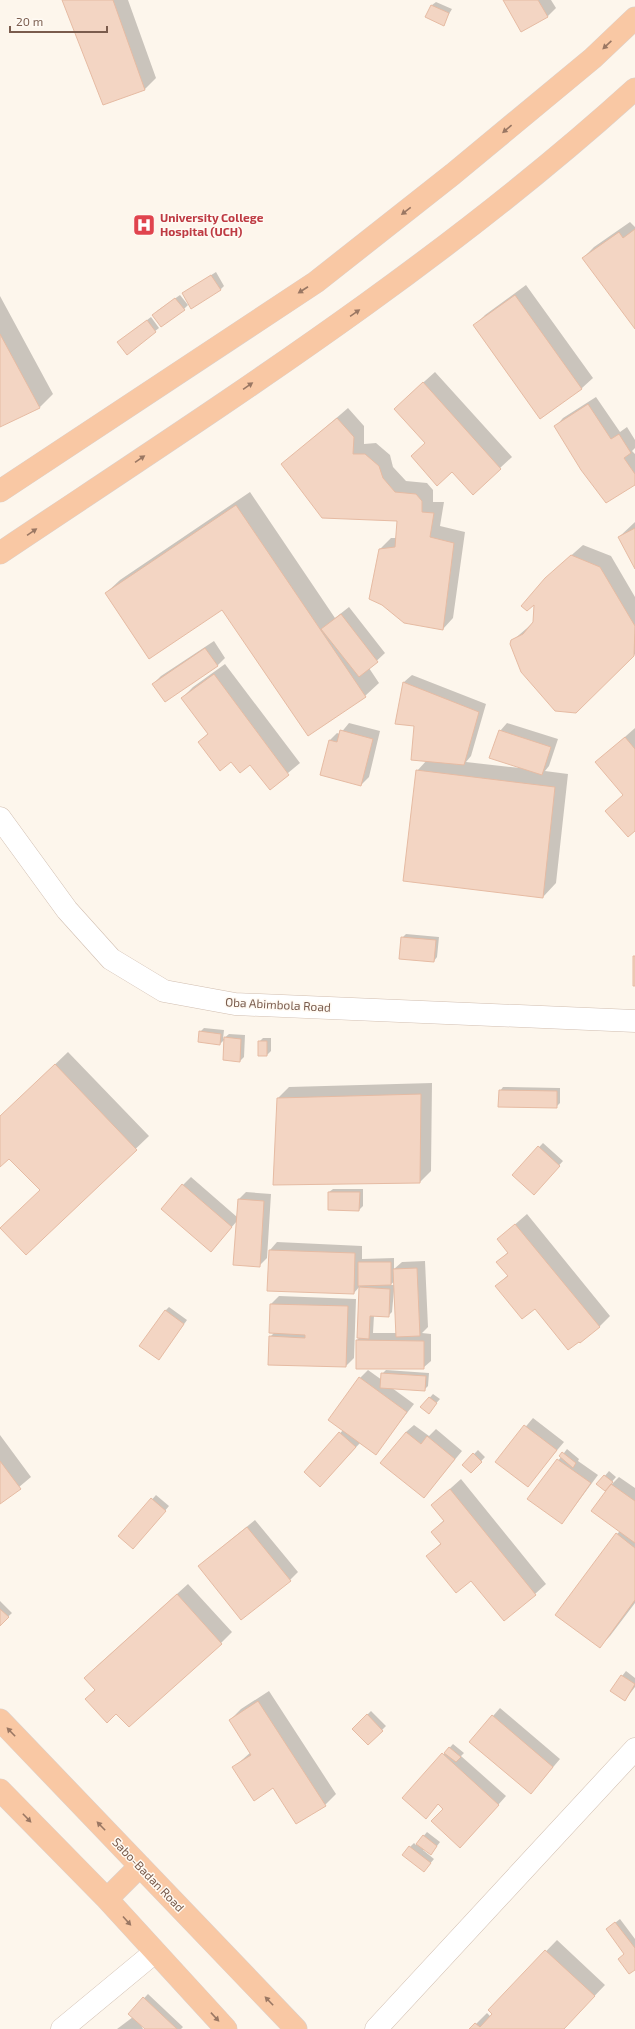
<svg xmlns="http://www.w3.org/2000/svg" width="635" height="2029" viewBox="0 0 635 2029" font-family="'Exo 2',sans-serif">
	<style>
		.shadow { fill: #0003; fill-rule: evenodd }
		.building { fill: #f3d5c3; stroke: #e6bba3 }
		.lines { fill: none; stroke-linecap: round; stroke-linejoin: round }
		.minor-casing { stroke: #d1beb0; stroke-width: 23 }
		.trunk-casing { stroke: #dad1cd; stroke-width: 23 }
		.minor { stroke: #fff; stroke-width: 22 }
		.trunk { stroke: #f9c8a4; stroke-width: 22 }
		.oneway { fill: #9a7763 }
		.labels { text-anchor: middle; stroke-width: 3; stroke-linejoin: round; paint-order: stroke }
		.health-label { font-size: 12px; font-weight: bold; fill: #be3a42; stroke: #fffaf3; text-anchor: start }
		.street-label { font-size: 12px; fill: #7a5c4d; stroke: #fffaf3 }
	</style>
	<rect width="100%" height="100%" fill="#fdf6ec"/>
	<!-- shadow -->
	<path class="shadow" d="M63,0h65l28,78 -11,11 -41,15z
		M504,0h47l5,8 -8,8 -26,15z
		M436,2l16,7 -9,15 -11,-19z
		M630,222l5,5v100l-52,-69 11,-11z
		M216,272l8,14 -4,4 -37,3z
		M526,285l67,93 -11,10 -42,30 -66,-92 11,-11z
		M180,295l8,10 -4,4 -27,2z
		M0,296l53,98 -13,13 -40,19z
		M151,317l8,11 -32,25 -5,-14z
		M435,372l77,85 -39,36 -47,-51 -20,-44z
		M596,397l24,35 7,-5 8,13v8l-3,3 3,3v29l-79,-57 7,-8z
		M348,408l16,18v18l12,-1 14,12 3,12 13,14 21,2 6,7v12h11l-4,24 25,6 -12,86 -10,11 -63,-80 11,-11h6l1,-18 -115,-56z
		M250,492l85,126 14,-11 36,46 -16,15 10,15 -14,13 -57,38 -85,-126 -117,-15 14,-13z
		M635,522v45l-16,-30z
		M583,545l28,11 24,41v57l-59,58 -64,-71 22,-19 23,-54z
		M214,641l11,17 -8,8 -64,18 8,-8z
		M225,664l75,99 -30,25 -19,-24 -20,-4 -31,-18 9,-10 -27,-34 11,-11z
		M412,675l74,29 -15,52 -5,6 54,6 -20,-37 7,-8 51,16 -9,27 -4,5 23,3 -12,109 -13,14 -126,-126 10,-11 -11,-35 -20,-1 8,-42z
		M349,723l31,8 -11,46 -8,8 -32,-44 8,-8 3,1z
		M635,728v101l-27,-77z
		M406,934l33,3 -2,20 -3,4 -32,-23z
		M204,1028l20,2 -1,9 6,-5 16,1 -1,22 -4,4 -15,-22 -5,5 -20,-12z
		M263,1038h8v13l-4,4 -8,-13z
		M68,1052l81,84 -123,118 15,-64 -32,-33 -9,9v-49z
		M432,1083l-1,88 -11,11 -146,2 4,-86 11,-11z
		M503,1087l57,1v15l-4,4 -56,-16z
		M543,1143l20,18 -29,32 -21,-18z
		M191,1177l46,40 1,-17 8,-8 25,2 -4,64 -8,8 -22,-45 -26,30 -28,-66z
		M333,1189h30v17l-4,4 -30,-1v-17z
		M527,1214l83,102 -11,11 -64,-19 -39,-22 12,-11 -10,-13 10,-10 -10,-13z
		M277,1242l85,4v13l32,-1v11l8,-7 23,-1 3,66 -6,6 9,1v27l-8,7 -66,-28 3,-3h-2l2,-51 -6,7 -84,-43zM395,1281v4h-5zM394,1290h1l2,43h-24l1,-18 14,1 4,-4z
		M279,1296l77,3 -2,59 -8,8 -76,-29 4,-4 -3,-29z
		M169,1307l18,13 -28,39 6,-48z
		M368,1370l14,10v-6l4,-4 43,3 -1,13 -4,4 -32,-2 22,16 -39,50 -15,-11 -40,43 -15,-14 38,-42 17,-52z
		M433,1394l7,5 -8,9 -10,-2z
		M533,1418l31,24 -37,44 -31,-24z
		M414,1425l15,11 7,-7 26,22 -38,46 -18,-65z
		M0,1435l31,42 -31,26z
		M567,1449l12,10 -1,2 20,14 -36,48 -33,-24z
		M478,1450l7,7 -14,15 -8,-7z
		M609,1471l7,6 -6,7h-12z
		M619,1477l16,11v115l-25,33 -11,11 18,-113 3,-3 -9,-46z
		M461,1479l85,105 -11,10 -107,-38 13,-13 -9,-11 12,-12 -12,-15z
		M156,1495l13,11 -32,38 -17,-8z
		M255,1520l43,52 -8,8 -91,-14z
		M188,1584l44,48 -11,11 -125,47v-23z
		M0,1601l12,12 -12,11z
		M626,1671l9,7v9l-10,13 -14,-10z
		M269,1691l67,103 -11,11 -28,18 -23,-36 -40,-20 17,-15 -21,-32 11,-11z
		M500,1708l60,51 -22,26 -45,-69z
		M371,1711l15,15 -18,18 -15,-15z
		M453,1744l11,9 -3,3 45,40 -38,43 -30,-35 -5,6 -29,-12z
		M427,1832l13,10 -6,8h-11l11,9 -10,12 -14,-24 4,-4 2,2z
		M620,1919l15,20v29l-24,-42z
		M557,1940l48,45 -42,44h-92l16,-16 4,4 2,-3 -4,-4z
		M148,1994l35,33 -2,2h-35l-6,-6 3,6h-26l16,-12 -3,-4z"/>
	<!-- building -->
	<path class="building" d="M62,0h51l32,90 -42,15z
		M503,0h35l10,17 -27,15z
		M431,5l18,8 -5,13 -19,-9z
		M635,229v100l-53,-71 37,-26 4,6z
		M211,275l10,15 -30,19 -9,-16z
		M515,295l67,94 -42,30 -67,-94z
		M175,298l10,12 -24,17 -9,-12z
		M147,320l9,12 -29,23 -10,-13z
		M0,334l40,74 -40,19z
		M423,382l78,87 -28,26 -21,-23 -15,14 -26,-30 14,-13 -31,-34z
		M588,404l23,35 8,-5 12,19 -7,5 11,16v11l-29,18 -25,-33 -27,-44z
		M337,418l17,19 -1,17h12l14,12 4,12 12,14 21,2 6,7v11l12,1 -4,24 24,6 -11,87 -39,-7 -22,-18 -13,-6 10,-50 16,-2 2,-26 -75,-3 -41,-54z
		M236,505l130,192 -58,39 -86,-126 -73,49 -44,-66z
		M635,528v41l-17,-32z
		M571,555l29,12 35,59 -1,30 -58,57 -21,-2 -34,-39 -11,-28 1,-4 12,-6 10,-12 1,-17 -7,6 -6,-5 24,-28z
		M341,614l37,48 -19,15 -38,-48z
		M205,648l13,18 -53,36 -13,-18z
		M214,674l75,101 -19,15 -20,-25 -10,8 -9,-11 -11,9 -22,-29 10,-8 -27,-36z
		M403,682l76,30 -15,53 -53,-5 3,-34 -19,-2z
		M340,730l33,9 -12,47 -41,-11 9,-35 8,2z
		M499,730l52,17 -9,28 -53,-17z
		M625,737l10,12v82l-7,6 -23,-26 18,-16 -28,-33z
		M416,770l139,17 -12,111 -140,-17z
		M401,937l35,3 -2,22 -35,-3z
		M633,956h2v30h-2z
		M199,1031l22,3 -1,11 -22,-3z
		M224,1037l17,2 -1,23 -17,-2z
		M258,1041h9v15h-9z
		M55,1064l82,86 -111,105 -26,-27 40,-38 -31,-31 -9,8v-51z
		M499,1090l58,1v17l-59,-1z
		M421,1094l-1,89 -147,2 4,-87z
		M538,1146l22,20 -26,29 -22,-20z
		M182,1184l50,43 -21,25 -50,-43z
		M328,1192h32l-1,19 -31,-1z
		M238,1199l26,2 -4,66 -27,-2z
		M515,1224l85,103 -20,16 -1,-1 -11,8 -33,-41 -13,10 -27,-33 13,-10 -12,-14 12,-9 -11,-14z
		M269,1250l86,3 -1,41 -87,-3z
		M358,1262h33v23l-33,1z
		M417,1268l3,68 -24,1 -3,-68z
		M359,1287l31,2 -1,28 -19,-1 -1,23 -12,-1z
		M270,1304l78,2 -2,61 -78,-2 1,-29 36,2v-3l-36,-2z
		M165,1310l19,14 -25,36 -20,-14z
		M356,1340l68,1v28h-68z
		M381,1373l45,3 -1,15 -45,-3z
		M359,1377l48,35 -31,43 -48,-35z
		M429,1397l8,6 -8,11 -9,-7z
		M524,1425l33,25 -29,37 -33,-25z
		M339,1432l17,15 -36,40 -16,-15z
		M406,1432l15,12 6,-8 28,23 -31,39 -44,-35z
		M562,1452l14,11 -3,5 -14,-12z
		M473,1453l9,9 -11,11 -9,-8z
		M557,1459l34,24 -29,41 -35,-25z
		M0,1461l21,28 -21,15z
		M604,1475l9,7 -8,9 -9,-7z
		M611,1484l24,17v42l-44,-32z
		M450,1489l86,106 -32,26 -33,-40 -15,12 -30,-37 15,-12 -10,-12 13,-11 -13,-16z
		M151,1498l15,13 -33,38 -15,-13z
		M247,1527l44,54 -50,39 -43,-54z
		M616,1533l19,15v52l-35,48 -45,-33z
		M177,1594l45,50 -93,83 -13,-13 -9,9 -22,-24 10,-9 -11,-12z
		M0,1609l9,8 -9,9z
		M621,1675l14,9 -10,17 -15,-10z
		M258,1701l68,105 -30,18 -23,-36 -19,13 -22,-34 19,-12 -22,-35z
		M367,1714l16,17 -15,14 -16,-16z
		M492,1715l61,52 -22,27 -62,-52z
		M449,1747l12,10 -5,5 -12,-9z
		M442,1753l57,52 -39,43 -29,-27 12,-12 -5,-5 -12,15 -24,-21z
		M423,1835l14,11 -6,9 -15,-11z
		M409,1846l22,17 -7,9 -22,-17z
		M615,1922l20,26v22l-6,4 -11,-15 6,-5 -18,-25z
		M545,1950l50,46 -31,33h-95l6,-6 5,4 12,-13 -4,-4z
		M143,1997l34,32h-32l-17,-15z"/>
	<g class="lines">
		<!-- minor casing -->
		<g class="minor-casing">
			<path id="minor" d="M0,818l67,92 44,49 53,32 71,13 400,17
				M62,2029l93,-77
				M376,2029l259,-280"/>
		</g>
		<!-- trunk casing -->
		<g class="trunk-casing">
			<path id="trunk" d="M0,491l316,-209 137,-108 140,-116 42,-40
				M0,553c218,-146 440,-287 635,-464
				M0,1720l296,309
				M0,1790l107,109 119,130
				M107,1899l33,-33"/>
		</g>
		<!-- minor -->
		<use href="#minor" class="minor"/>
		<!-- trunk -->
		<use href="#trunk" class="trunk"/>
	</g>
	<!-- one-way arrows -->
	<defs><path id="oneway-solid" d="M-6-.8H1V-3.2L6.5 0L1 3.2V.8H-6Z"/></defs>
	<g class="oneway">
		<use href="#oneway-solid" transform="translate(607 45) rotate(137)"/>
		<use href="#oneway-solid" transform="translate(507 129) rotate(140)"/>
		<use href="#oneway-solid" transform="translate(406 211) rotate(142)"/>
		<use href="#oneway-solid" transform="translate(303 290) rotate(147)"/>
		<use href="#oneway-solid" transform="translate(355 313) rotate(-35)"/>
		<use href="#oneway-solid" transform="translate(248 386) rotate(-35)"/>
		<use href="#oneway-solid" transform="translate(140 459) rotate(-34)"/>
		<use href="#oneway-solid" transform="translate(32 532) rotate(-34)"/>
		<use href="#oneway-solid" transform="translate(11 1732) rotate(-134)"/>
		<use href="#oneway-solid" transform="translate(27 1818) rotate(46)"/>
		<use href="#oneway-solid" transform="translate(101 1826) rotate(-134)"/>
		<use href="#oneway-solid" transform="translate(127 1921) rotate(48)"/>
		<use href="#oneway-solid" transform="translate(269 2001) rotate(-134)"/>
		<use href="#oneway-solid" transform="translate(215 2017) rotate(47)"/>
	</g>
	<!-- icons -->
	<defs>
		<g id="hospital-square" transform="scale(1.15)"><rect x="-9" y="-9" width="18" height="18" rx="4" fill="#e0444e" stroke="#fffaf3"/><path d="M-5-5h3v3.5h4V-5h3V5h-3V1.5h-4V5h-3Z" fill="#fff"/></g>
	</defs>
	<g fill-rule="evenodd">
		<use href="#hospital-square" x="144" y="225"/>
	</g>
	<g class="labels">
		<!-- health labels -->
		<g class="health-label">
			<text x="160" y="222">University College<tspan x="160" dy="14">Hospital (UCH)</tspan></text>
		</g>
		<!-- street labels -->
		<g class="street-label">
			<text transform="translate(278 1005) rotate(3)" y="4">Oba Abimbola Road</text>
			<text transform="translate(148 1875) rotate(46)" y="4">Sabo-Badan Road</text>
		</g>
	</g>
	<!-- scale -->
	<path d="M10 26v6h97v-6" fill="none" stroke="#7a5c4d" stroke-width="2"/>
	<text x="16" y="26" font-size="12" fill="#7a5c4d" stroke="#fffaf3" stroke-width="3" paint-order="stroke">20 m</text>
</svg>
